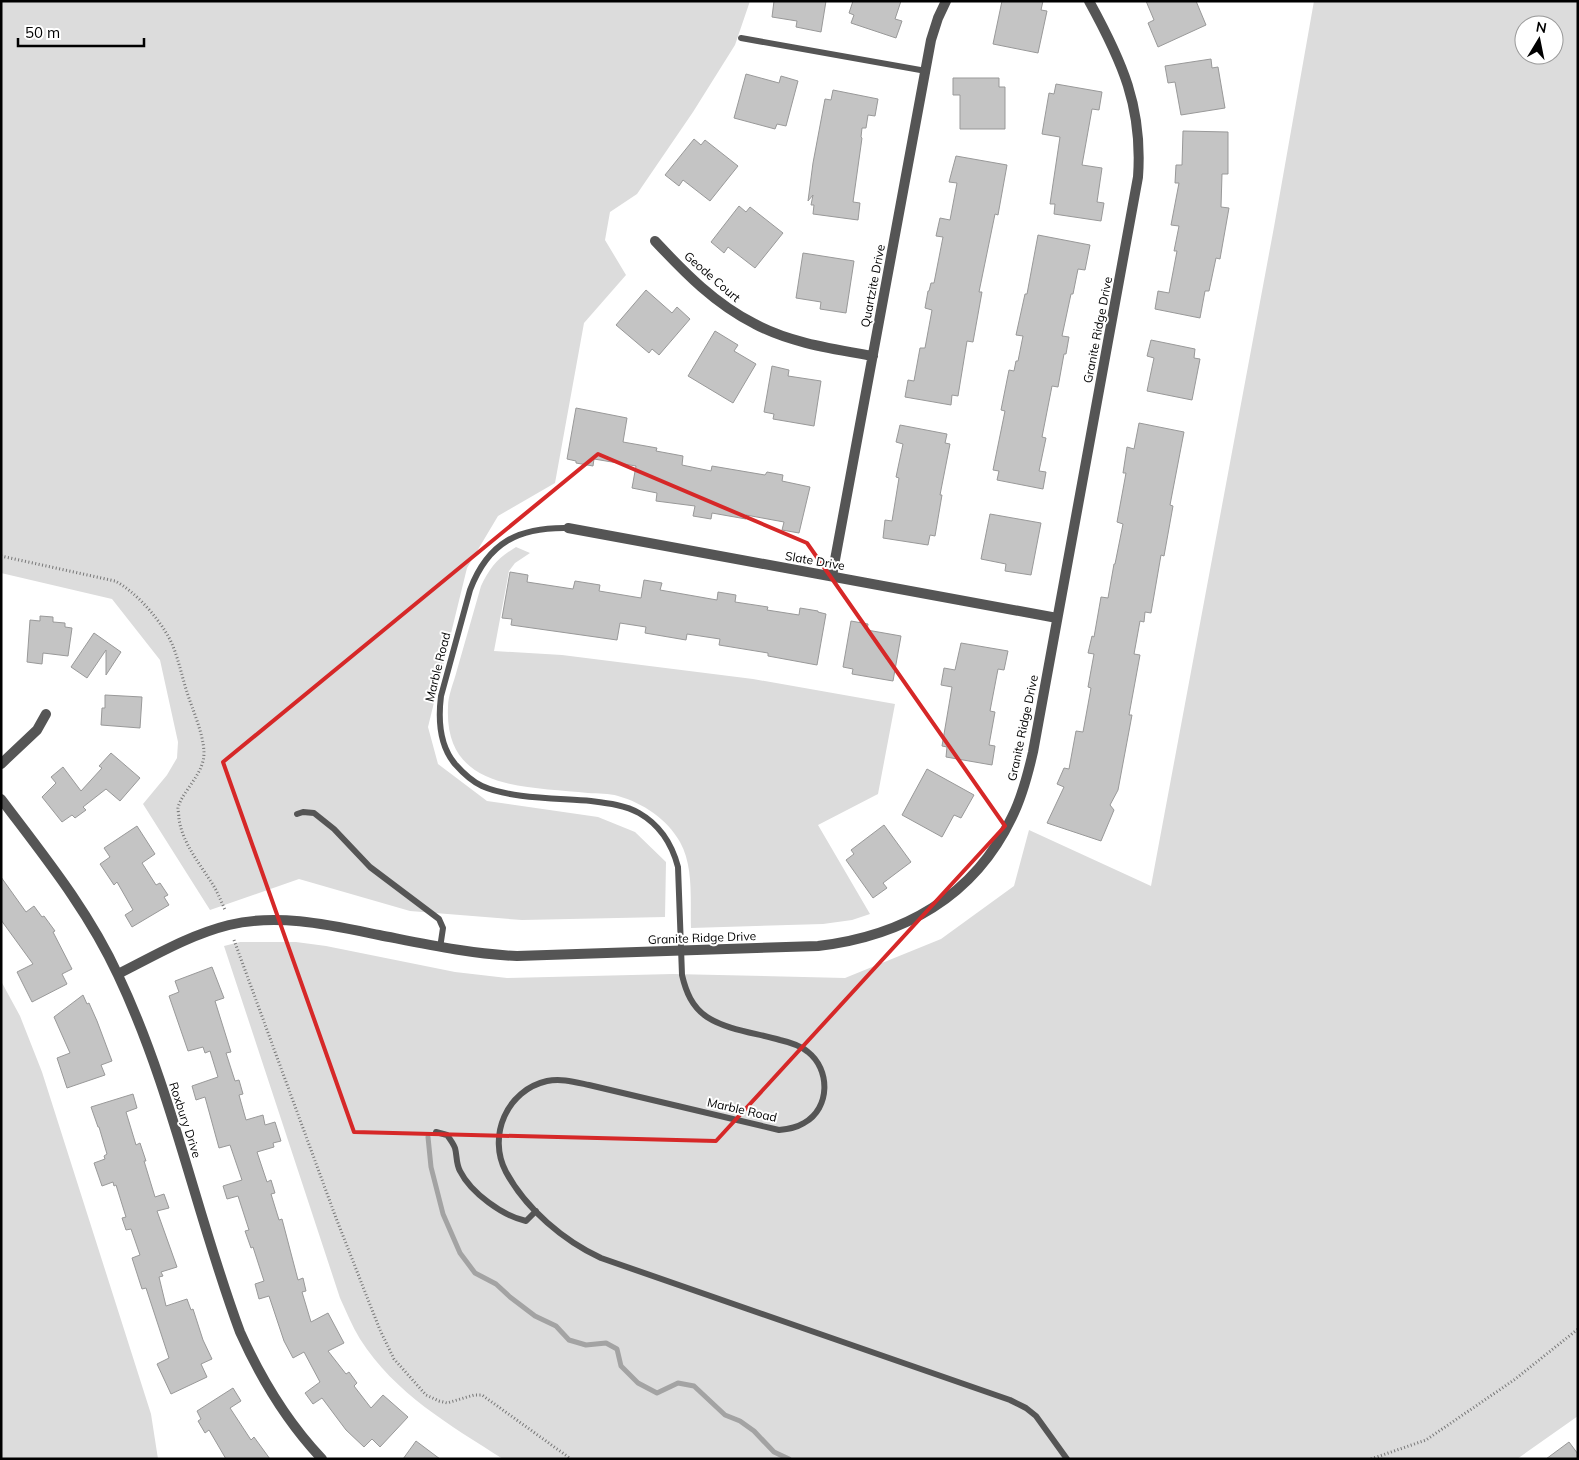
<svg xmlns="http://www.w3.org/2000/svg" width="1579" height="1460" viewBox="0 0 1579 1460" font-family="Mulish,sans-serif">
	<style>
		.green { fill: #dcdcdc; fill-rule: evenodd }
		.lines { fill: none; stroke-linecap: round; stroke-linejoin: round }
		.stream { stroke: #a3a3a3; stroke-width: 5 }
		.building { fill: #c4c4c4; stroke: #999 }
		.path { stroke: #777; stroke-width: 3; stroke-dasharray: 1 2.5; stroke-linecap: butt }
		.service { stroke: #555; stroke-width: 6 }
		.minor { stroke: #555; stroke-width: 10 }
		.marked { fill: none; stroke: #d62828; stroke-width: 4; stroke-linejoin: round }
		.labels { text-anchor: middle; stroke-width: 4; stroke-linejoin: round; paint-order: stroke }
		.street-label { font-size: 12px; fill: #000; stroke: #fff }
	</style>
	<rect width="100%" height="100%" fill="#fff"/>
	<!-- green -->
	<path class="green" d="M1,1h749l-15,44 -42,67 -56,82 -27,18 -5,28 21,35 -42,48 -29,160 -57,33 -31,52 -39,159 10,37 49,37 111,16 37,15 31,30 -1,55 -143,3 -112,-9 -111,-32 -89,31 -67,-106 24,-29 10,-17 1,-16 -18,-82 -48,-61 -111,-26z
		M1314,1h264v1415l-61,43h-1014c-53,-34 -108,-65 -143,-120 -8,-13 -14,-28 -20,-41l-116,-352 16,-4h56l30,4 129,26 52,6 166,-4 172,4 96,-39 73,-53 15,-56 122,56 123,-659zM1524,25h30v30h-30z
		M516,547l14,6 -15,10 -6,8 -15,80 68,4 191,24 142,25 -17,90 -60,31 52,89 -18,6 -29,4 -132,4c-1,-27 3,-61 -11,-86 -13,-23 -37,-39 -62,-46 -9,-3 -20,-2 -30,-3 -61,-7 -144,-1 -140,-86 0,-12 6,-25 9,-37 8,-28 16,-56 24,-84 9,-19 17,-28 35,-39z
		M1,981l19,35 22,56 109,342 7,45h-157z"/>
	<g class="lines">
		<!-- stream -->
		<path class="stream" d="M428,1137l3,30 12,47 17,39 15,20 21,11 14,13 25,19 21,10 13,14 17,5 20,-2 11,6 4,17 17,17 19,10 21,-10 16,3 31,29 15,6 14,10 20,21 15,7"/>
	</g>
	<!-- building -->
	<path class="building" d="M774,1h52l-5,31 -25,-5 1,-6 -25,-4z
		M853,1h48l-6,18 7,2 -6,17 -45,-15 3,-8 -5,-2z
		M1002,1h41l-2,9 6,1 -9,42 -45,-9z
		M1146,1h50l10,24 -48,22 -10,-24 6,-3z
		M1211,59l1,9 6,-1 7,41 -44,7 -6,-33 -7,1 -3,-17z
		M746,74l33,9 2,-7 17,5 -12,45 -9,-2 -2,5 -41,-11z
		M953,78h46v9h6v42h-45v-34h-7z
		M1056,84l46,8 -3,18 -7,-1 -10,56 20,3 -5,34 7,1 -3,18 -47,-7 1,-10h-5l10,-67 -18,-3 7,-41 5,1z
		M833,90l45,9 -3,17 -7,-1 -2,13h-4l-1,9 1,1 -9,64 7,1 -2,17 -45,-6 1,-9h-3l2,-10 -5,6 5,-38 12,-64 6,1z
		M1183,131l45,1v42h-6l-1,33 8,1 -9,51 -4,-1 -7,33h-4l-5,27 -45,-9 3,-18 11,2 8,-42h-3l5,-25 -8,-1 8,-42h-4l1,-18h6z
		M694,139l7,6 4,-5 33,26 -28,35 -27,-21 -4,6 -14,-11z
		M956,156l51,9 -9,50 -3,-1 -16,78h3l-9,50 -6,-1 -9,55 -6,-1 -1,10 -46,-8 3,-17 6,1 6,-33h5l7,-38 -7,-2 3,-17h1l2,-8h3l9,-46 -7,-1 4,-18 10,2 7,-37 -8,-1z
		M739,206l7,6 4,-5 33,26 -28,35 -27,-21 -4,6 -13,-11z
		M1038,235l52,10 -5,25 -7,-1 -5,25h-2l-9,42 7,1 -3,17h-2l-6,33 -6,-1 -10,51 4,1 -7,33 7,1 -3,17 -46,-9 2,-9 -6,-1 12,-59 -4,-1 8,-40 5,1 2,-10h2l5,-25 -7,-1 9,-41h2z
		M803,253l51,8 -8,52 -26,-4 1,-7 -25,-4z
		M646,290l26,23 5,-6 13,12 -31,36 -7,-6 -3,4 -33,-28z
		M715,331l23,14 -4,6 22,13 -23,39 -45,-27z
		M1151,340l44,9 -1,9 6,1 -8,41 -45,-9 7,-33 -7,-2z
		M772,366l17,4 -1,6 33,5 -7,45 -41,-7 1,-5 -10,-2z
		M576,408l51,10 -4,24 34,6 -1,3 27,5 -1,9 29,6 1,-5 53,9 2,-3 16,3 -1,6 28,6 -11,46 -17,-3 2,-8 -38,-7v4l-34,-6 -1,6 -18,-3 2,-10 -39,-5 1,-8 -25,-5 4,-22 -42,-7 -1,7 -17,-3v-2l-9,-2z
		M1139,423l45,9 -14,73 3,1 -9,50 -3,-1 -10,58 -6,-1 -1,10 -4,-1 -6,33 6,1 -11,60h3l-14,75 -8,15 4,5 -13,31 -54,-18 17,-36 -7,-3 7,-16 5,1 7,-38 7,1 8,-44 -3,-1 6,-33 -6,-1 4,-17 2,1 7,-40 7,1 6,-34h1l8,-40 -6,-2 9,-49h-3l4,-26 7,2z
		M900,425l47,9 -2,9 5,1 -10,51h2l-7,41 -5,-1 -2,10 -45,-7 2,-18 7,1 7,-43 -3,-1 7,-33 -7,-2z
		M990,514l51,9 -10,52 -26,-4 1,-7 -25,-5z
		M510,572l18,3 -1,7 46,7 2,-8 25,4 -1,6 42,7 3,-18 18,3 -2,7 57,10 1,-8 18,3 -1,7 33,5 -1,3 32,5 1,-7 18,3v1l8,2 -9,51 -49,-9v-3l-49,-8 1,-6 -33,-5 -1,6 -41,-7 1,-6 -26,-4 -3,17 -106,-15 1,-6 -10,-1z
		M40,616l13,1v5l12,1v4l7,1 -4,28 -25,-3 -1,11 -15,-2 3,-42 10,1z
		M851,621l17,3 -1,6 34,6 -8,45 -41,-7 1,-5 -10,-2z
		M94,633l27,19 -15,23v-25l-19,28 -16,-11z
		M961,643l47,8 -4,19 -6,-1 -8,42 5,1 -6,33 6,1 -3,19 -46,-8 1,-10 -5,-1 10,-59 -11,-2 3,-17 11,2z
		M105,695l37,2 -2,31 -39,-3 1,-17h3z
		M111,753l29,25 -20,23 -14,-12 -23,18 3,3 -11,8 -3,-3 -10,7 -20,-25 14,-14 -5,-6 12,-10 18,24 21,-23 -3,-2z
		M927,769l47,26 -13,23 -7,-3 -12,22 -40,-22z
		M884,825l27,37 -28,21 4,5 -14,10 -27,-38 8,-6 -3,-4z
		M137,826l18,28 -13,9 14,22 4,-2 8,12 -4,2 5,8 -37,22 -7,-12 8,-5 -16,-28 -3,3 -14,-21 10,-7 -6,-9z
		M1,877l25,35 8,-6 8,11 2,-1 11,15 -2,1 19,37 -10,5 5,10 -35,18 -15,-30 16,-8 -32,-44z
		M212,967l12,31 -9,3 16,51 -5,1 9,28 4,-1 4,14 -4,1 7,25 17,-5 2,10 10,-3 6,19 -8,2 1,4 -17,5 10,30 4,-2 4,13 -4,1 8,26 3,-1 16,61 5,-2 3,13 -4,1 9,30 17,-9 16,30 -16,8 18,23 3,-2 8,11 -3,3 17,22 12,-13 25,22 -28,30 -8,-8 -8,8 -18,-17 -24,-32 -9,6 -8,-11 15,-11 -16,-30 -11,6 -9,-17 -15,-45 -10,3 -4,-15 9,-3 -11,-34 -2,1 -6,-17 4,-1 -11,-34 -11,3 -4,-13 19,-6 -12,-35 -11,3 -14,-51 -9,3 -4,-14 26,-9 -8,-26 -5,2 -2,-6 -15,4 -19,-55 10,-4 -4,-11z
		M83,995l4,9 2,-1 8,18 15,40 -11,4 4,10 -38,13 -10,-30 13,-5 -16,-36z
		M133,1094l4,14 -11,4 10,33 4,-2 6,18h-2l11,36 9,-3 5,14 -12,3 20,56 -16,5 2,4 -4,1 7,29 21,-7 4,11 2,-1 10,31 9,19 -11,5 6,13 -36,17 -14,-30 12,-6 -23,-70 -4,1 -10,-31 8,-3 -9,-26 -5,1 -4,-12 4,-1 -10,-32 -2,1 -1,-4 -11,4 -8,-23 11,-4 -1,-3 3,-2 -8,-27h-1l-7,-20z
		M233,1388l8,13 -11,7 21,32 3,-3 16,22h-44l-17,-29 -4,3 -7,-12 3,-2 -4,-8z
		M416,1441l24,18h-37z
		M1569,1442l9,12v5h-32z"/>
	<g class="lines">
		<!-- path -->
		<path class="path" d="M1,556l114,25c18,9 39,32 50,50 12,18 15,40 22,61 5,17 21,51 16,69 -4,17 -22,33 -25,47 0,3 1,8 1,11 4,27 24,48 37,71 3,6 6,13 9,20
			M234,940l102,278 44,112 14,29 32,36 13,6 8,2 27,-8h8l89,64
			M1371,1459l55,-19 88,-60 64,-51"/>
		<!-- service -->
		<path class="service" d="M741,38l185,33
			M568,528c-49,-1 -80,14 -98,62l-29,106c-3,24 -2,49 14,68 8,9 16,17 27,22 29,13 77,12 109,15 16,2 34,4 48,12 21,12 33,31 39,54l4,108c4,17 10,32 25,42 20,13 49,16 73,23 9,2 20,5 28,12 22,17 23,56 -4,71 -8,5 -16,6 -25,7l-190,-45c-14,-3 -28,-7 -42,-4 -40,9 -60,55 -41,91 20,37 58,69 95,86l409,142 16,8 10,8 31,43
			M297,814l6,-2 11,1 20,16 36,38 69,52 4,9 -3,20
			M436,1132l11,3c3,4 6,8 8,13 2,7 1,16 5,23 11,22 43,45 66,50l10,-10"/>
		<!-- minor -->
		<path class="minor" d="M655,241c30,32 60,63 100,83 35,19 79,25 118,32
			M568,528l489,90
			M832,576l99,-536 7,-22 8,-17
			M1,764l36,-34 9,-16
			M1,799c43,57 87,111 117,176 54,114 78,239 122,357 21,47 46,89 82,127
			M118,974c36,-18 71,-39 111,-49 49,-12 101,0 150,10 46,9 91,19 138,21l301,-10c85,-10 156,-49 194,-129 10,-20 16,-43 21,-65l105,-575c5,-70 -16,-116 -49,-176"/>
	</g>
	<!-- marked area -->
	<path class="marked" d="M598,454l209,89 198,283 -289,315 -362,-9 -131,-370z"/>
	<g class="labels">
		<!-- street labels -->
		<g class="street-label">
			<text transform="translate(712 277) rotate(41)" y="4">Geode Court</text>
			<text transform="translate(873 286) rotate(-79)" y="4">Quartzite Drive</text>
			<text transform="translate(1098 330) rotate(-79)" y="4">Granite Ridge Drive</text>
			<text transform="translate(815 561) rotate(10)" y="4">Slate Drive</text>
			<text transform="translate(438 667) rotate(-76)" y="4">Marble Road</text>
			<text transform="translate(1023 728) rotate(-78)" y="4">Granite Ridge Drive</text>
			<text transform="translate(702 938) rotate(-2)" y="4">Granite Ridge Drive</text>
			<text transform="translate(742 1110) rotate(13)" y="4">Marble Road</text>
			<text transform="translate(185 1120) rotate(72)" y="4">Roxbury Drive</text>
		</g>
	</g>
	<!-- border -->
	<rect width="1579" height="1460" fill="none" stroke="#000000" stroke-width="5"/>
	<!-- north arrow -->
	<g transform="translate(1539 40) rotate(10)"><circle r="24" fill="#ffffff" stroke="#999999"/>
	<path d="M0-4L9 19L0 12L-9 19Z" fill="#000000"/>
	<text y="-8" font-size="14" font-weight="bold" text-anchor="middle" fill="#000000">N</text>
	</g>
	<!-- scale -->
	<path d="M18 38v8h126v-8" fill="none" stroke="#000000" stroke-width="2.5"/>
	<text x="25" y="38" font-size="15" fill="#000000" stroke="#ffffff" stroke-width="4" paint-order="stroke">50 m</text>
</svg>
